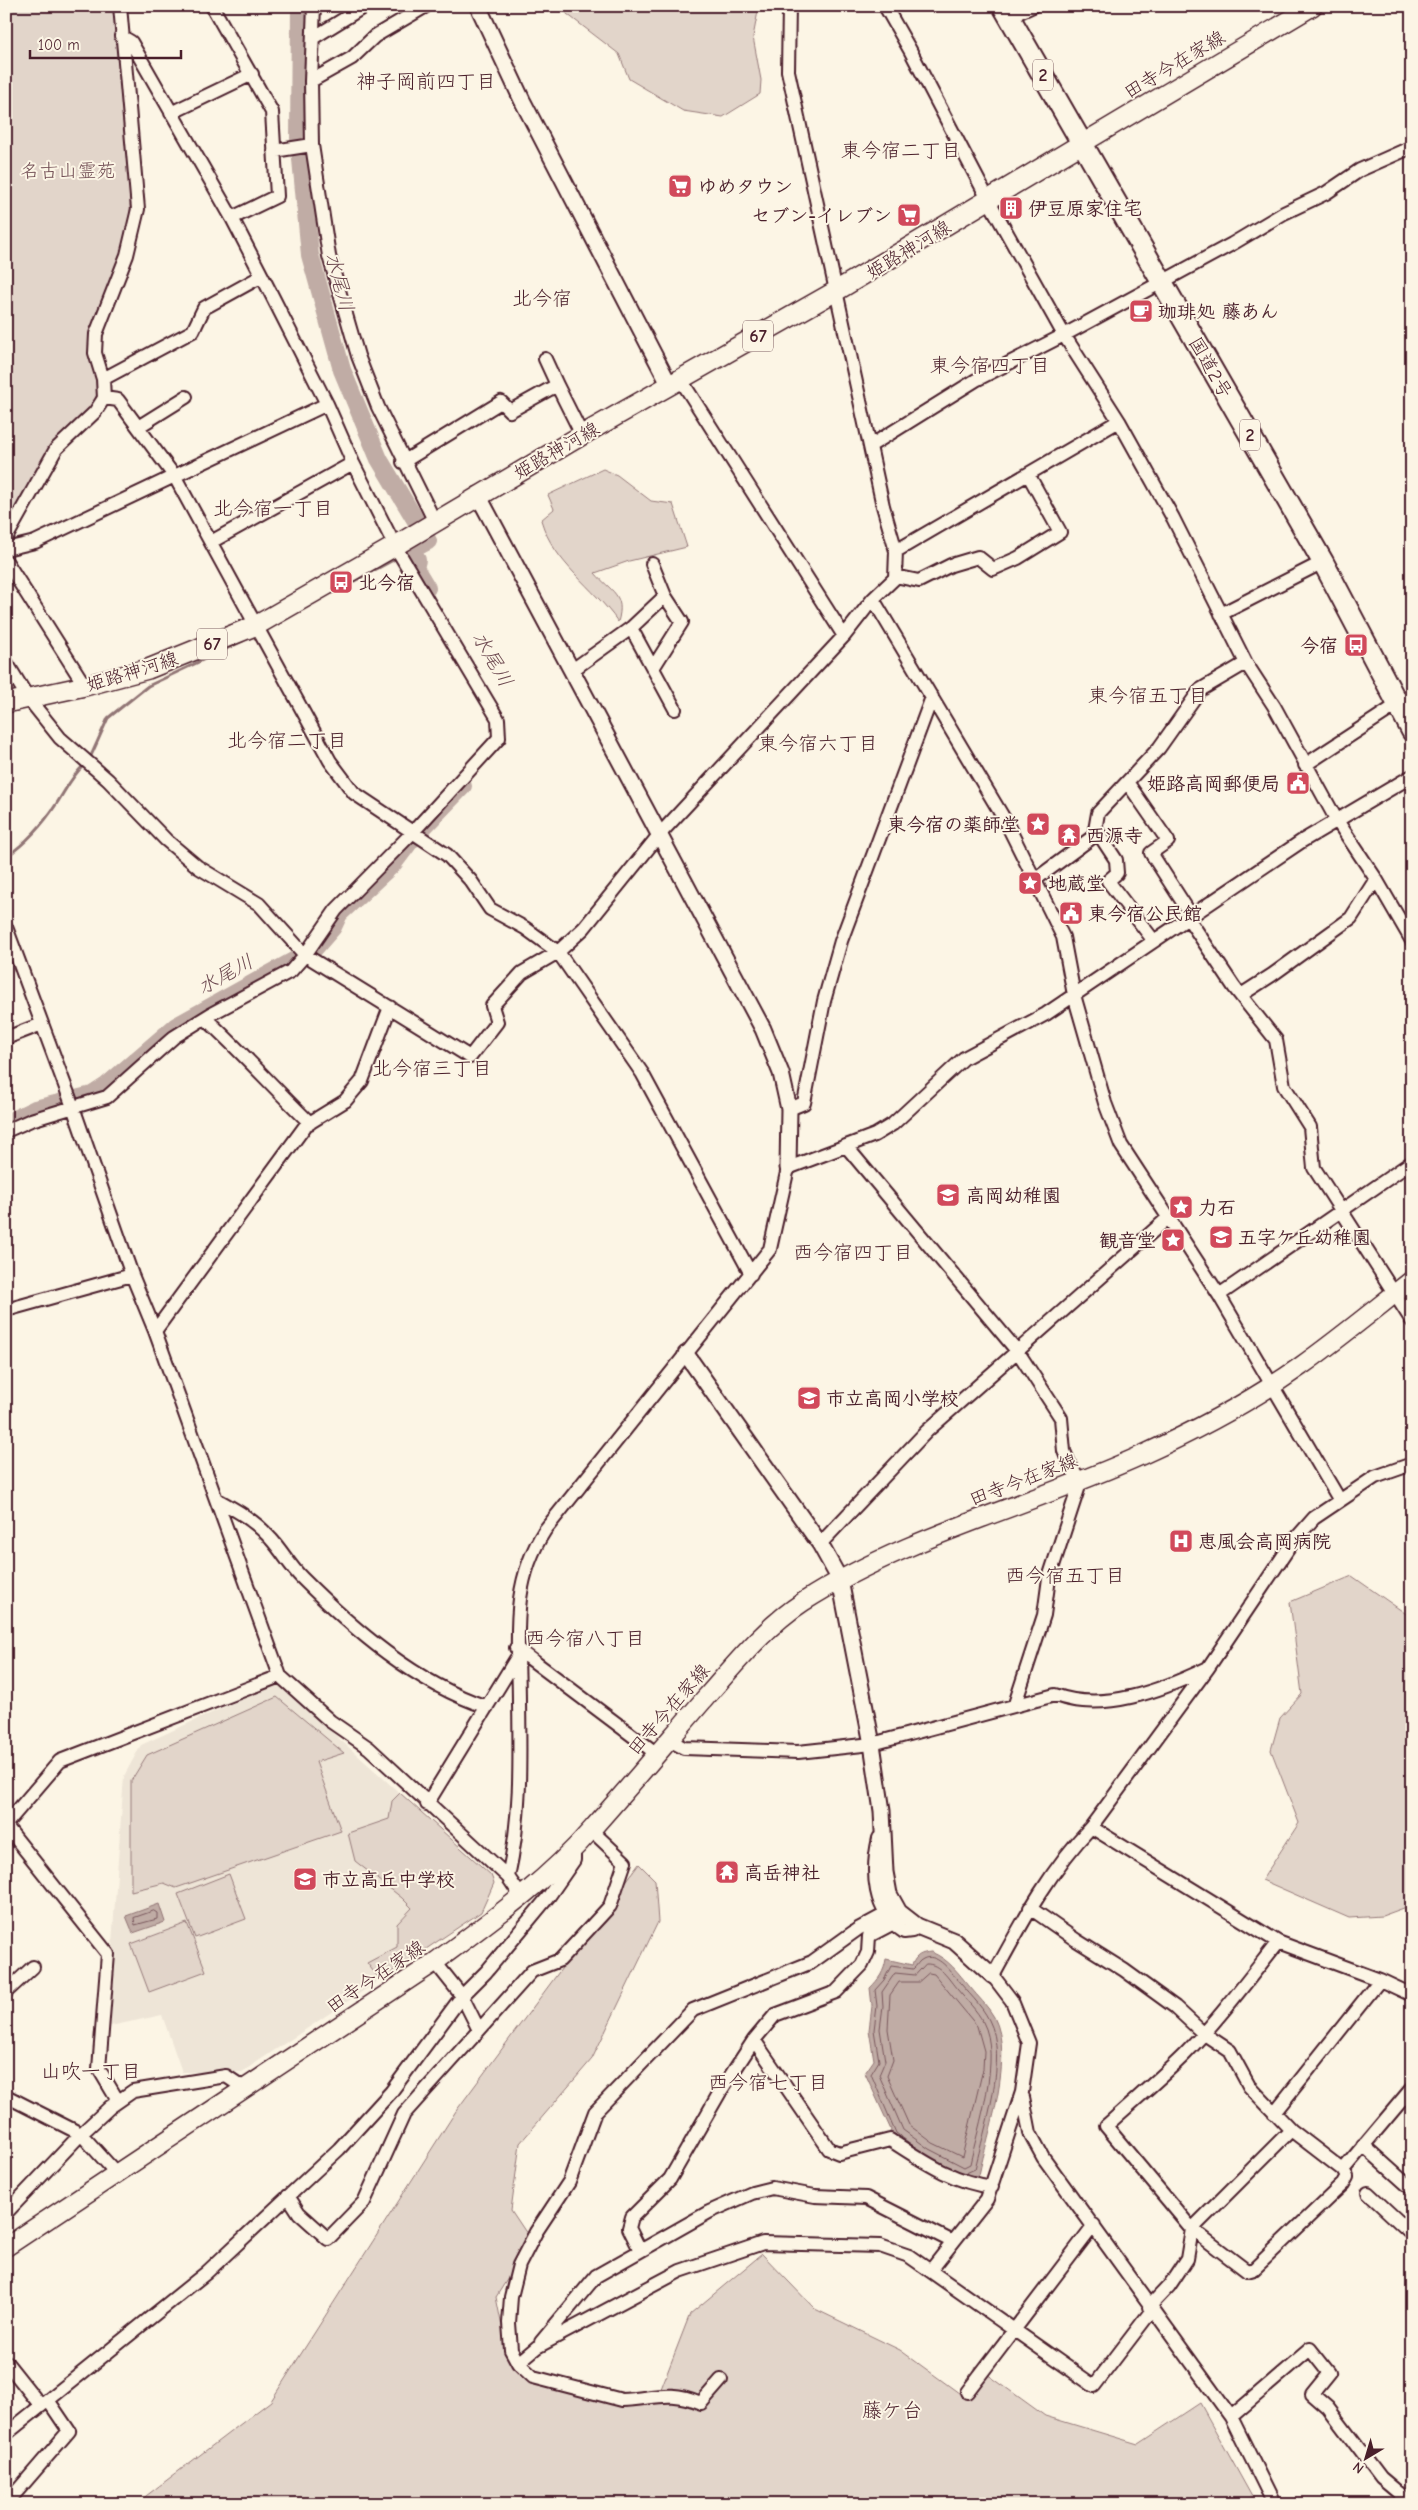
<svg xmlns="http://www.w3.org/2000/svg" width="1418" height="2510" viewBox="0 0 1418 2510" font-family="'Comic Neue','Klee One',sans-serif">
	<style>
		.built { fill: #eee5d7 }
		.green { fill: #e2d5ca; stroke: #967a7a }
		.water { fill: #c0aca5; stroke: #917474 }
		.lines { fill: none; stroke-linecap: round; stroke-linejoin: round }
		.shore { stroke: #79575c; stroke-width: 1 }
		.stream { stroke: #917474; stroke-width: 3 }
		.river { stroke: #c0aca5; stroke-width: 18 }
		.minor-casing { stroke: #4a1f2b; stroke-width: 16 }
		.tertiary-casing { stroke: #4a1f2b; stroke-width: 19 }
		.secondary-casing { stroke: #4a1f2b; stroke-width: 21 }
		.primary-casing { stroke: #4a1f2b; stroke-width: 22 }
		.trunk-casing { stroke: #4a1f2b; stroke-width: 24 }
		.minor { stroke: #fcf5e5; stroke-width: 12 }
		.tertiary { stroke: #fcf5e5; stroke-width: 15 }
		.secondary { stroke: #fcf5e5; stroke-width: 18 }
		.primary { stroke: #fcf5e5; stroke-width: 19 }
		.trunk { stroke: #fcf5e5; stroke-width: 20 }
		.labels { text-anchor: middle; stroke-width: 4; stroke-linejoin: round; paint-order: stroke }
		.shield { fill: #fcf5e5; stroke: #7f5f63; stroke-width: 1 }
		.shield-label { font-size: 18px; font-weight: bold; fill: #4a1f2b }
		.street-label { font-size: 19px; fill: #4a1f2b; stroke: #fcf5e5 }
		.park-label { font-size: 19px; fill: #704c53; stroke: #fcf5e5 }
		.poi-label { font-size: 19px; font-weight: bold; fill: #4a1f2b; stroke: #fcf5e5; text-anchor: start }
		.neighbourhood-label { font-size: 20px; fill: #4a1f2b; stroke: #fcf5e5 }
		.water-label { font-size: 20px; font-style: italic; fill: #6d4950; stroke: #fcf5e5 }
	</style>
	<rect width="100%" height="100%" fill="#fcf5e5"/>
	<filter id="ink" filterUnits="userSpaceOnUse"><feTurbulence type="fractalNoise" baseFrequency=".02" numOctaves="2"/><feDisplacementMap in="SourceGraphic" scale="10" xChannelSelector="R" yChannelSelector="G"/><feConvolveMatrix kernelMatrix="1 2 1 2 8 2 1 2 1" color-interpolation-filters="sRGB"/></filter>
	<g filter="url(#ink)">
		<!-- built -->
		<path class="built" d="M277,1683l214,192 3,8 -13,29 -239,160h-60l-20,-57 -56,12 18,-251 17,-31z"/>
		<!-- green -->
		<path class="green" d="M6,6h108l17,157 -1,53 -5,28 -19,52 -9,98 -5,12 -86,123z
			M563,6h196l-6,31 8,43 -1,14 -37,23 -40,-6 -54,-32 -10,-25 -52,-40z
			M603,469l14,6 34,26 22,3 14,43 -58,14 -34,12c16,19 31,21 23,49 -25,-36 -64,-58 -77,-102l13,-11 -6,-14z
			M1352,1576l60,42v287l-30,11 -33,2 -87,-38 37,-57 -28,-73 9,-32 22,-24 -12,-92z
			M277,1697l67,56 -28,9 25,69 -165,57 -12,-5 -33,8v-110l16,-26z
			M400,1793l91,82 3,8 -13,29 -101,68 -13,-17 30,-16v-23l15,-16 -10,-10 -47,-37 -7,-28 41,-14 3,-18z
			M639,1864l16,16 3,42 -66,137 -72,84 -9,67 18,27 -4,14 -29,46 10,50 35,33 59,17 59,-3 31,-80 72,-60 53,55 85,41 63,46 13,-30 69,50 93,28 62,-41 56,101h-1117l7,-8 125,-95 185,-290z
			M229,1874l17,45 -51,19 -17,-44z
			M187,1923l19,48 -57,21 -18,-48z"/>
		<!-- water -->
		<path class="water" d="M159,1904l6,18 -32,11 -7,-17z
			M931,1952c18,7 27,21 39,35 8,10 18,19 24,30 21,40 -6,115 -15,158l-17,5 -39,-21 -34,-25 2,-4 -26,-57 9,-13 -5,-30 3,-24 -2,-18c9,-9 14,-16 16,-29l26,6c4,-10 9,-12 19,-13z"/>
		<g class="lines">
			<!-- shore -->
			<path class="shore" d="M154,1911l3,2v6l-22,6 -1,-7z
				M926,1964c14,-1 23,16 31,25 9,11 20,21 26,33 19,35 -5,105 -13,142l-6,3 -35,-18 -26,-19 -24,-55 6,-14 -5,-32 3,-23 -1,-14 13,-19 20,2z
				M929,1973l5,1 43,52 7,25 -1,18 -21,88 -29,-14 -24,-18 -22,-49 6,-16 -5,-31 2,-34 9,-13h19z
				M919,2150l-23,-17 -25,-59 8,-13 -5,-31 3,-24 -2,-16 9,-10 7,-14 22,3c4,-3 5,-8 10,-10 13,-7 26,10 33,19 11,14 25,26 33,42 20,38 -5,109 -14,149l-9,4"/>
			<!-- stream -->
			<path class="stream" d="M402,555l9,-5
				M332,593l65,-35
				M90,758l18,-40 40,-32 95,-45
				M6,857c20,-14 38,-34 51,-54 9,-14 15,-27 27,-38"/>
			<!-- river -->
			<path class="river" d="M300,6l-1,132 11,117 32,115 37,89 49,82 -17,9 6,10 -2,8 12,20
				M6,1123l29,-14 57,-14 14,-9 70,-60 137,-76 20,-23 6,-13 54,-50 18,-24 52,-54"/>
			<!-- minor casing -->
			<g class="minor-casing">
				<path id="minor" d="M212,6l60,106 5,84 -45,22
					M314,6l-3,75 1,64 17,111 29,100 20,51 57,115
					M885,6l25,44 79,151 75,134 55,86 54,97 73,145 28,43 62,113 40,60 36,62
					M1009,17l24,-11
					M121,36l10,6 101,176 30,58 65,128 26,59 42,83 103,173 1,19 -87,95 -76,77 -31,45 165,102 27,-35 -5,-16 30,-33 36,-21 26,-24 75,-93 185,-199 29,-37 22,-21 1,-27 -13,-45 -95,-435 1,-65
					M313,38l52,-32
					M311,81l41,-23 23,-22 51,-30
					M171,113l81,-39
					M274,151l38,-6
					M545,359l12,26
					M103,379l90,-48 11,-23 58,-32
					M681,380l163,256
					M104,398l14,2 57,77 155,284 24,32 93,62 24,26 19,28 35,19 33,24 84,121 109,201
					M138,427l48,-30
					M870,446l106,-66 88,-45 168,-91 52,-31 42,-20 34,-23 52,-23
					M403,462l98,-60 9,9 47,-26 25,50
					M6,538l50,-89 39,-37 9,-14 -1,-19 -8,-26 1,-19 31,-79 11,-46 -18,-203
					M211,542l142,-79
					M6,549l29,-7 292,-138
					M896,551l223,-130
					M6,561l79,125
					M652,564l13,32 17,26 -29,46
					M895,576l24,5 32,-16 27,-8 15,12 25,-11 42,-26 -32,-58
					M873,599l133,223 57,115 11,58 31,108 16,42 98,150 120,204
					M1221,614l102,-52
					M631,628l44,81
					M6,662l22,36 32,40 48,42 58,60 32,27 61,37 46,51 -14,16 -80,43 -37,23 -67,60 -76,23 -25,11
					M571,671l60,-43 34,-32
					M1305,765l107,-70
					M1127,782l41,59 -17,12 40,62
					M1095,828l21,32 1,13 -9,8 46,60
					M1036,879l58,-43 4,-23 61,-65 41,-58 46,-27
					M1188,918l46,69 42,53 8,46 26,41 4,41 98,153
					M6,927l67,180 59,168 23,56 125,345 50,45 39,27 139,129 13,19
					M1241,995l31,-20 79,-57 25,-39
					M205,1018c36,33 69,70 105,105
					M6,1038l36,-14
					M789,1109l15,-6 20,-102 17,-60 91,-244
					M846,1146l172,206 43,66 3,33 7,17 10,12 -32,98 -5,37 -29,89
					M1219,1295l193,-133
					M6,1310l126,-35
					M155,1331l151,-206 39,-24 17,-20 28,-74
					M216,1499c20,11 40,22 55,40 11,12 19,27 31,39 52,52 113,105 185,129
					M820,1544l107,-113 242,-214
					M516,1648l141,106
					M669,1740l15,8 114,4 74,-8 183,-49c48,18 107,-5 151,-26
					M427,1804l89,-145
					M6,1824l54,-63 220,-85
					M6,1826l102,128 -9,115 19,32
					M1091,1827l187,115 102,38 32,15
					M879,1838c-8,34 -6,74 25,94l8,-1 5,-5
					M508,1877c13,-58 12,-115 11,-174 0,-63 -10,-117 26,-173l225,-281 18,-81 87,-33 18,-11 71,-66 82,-44 256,-173 110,-65
					M1030,1908l46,32 48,30 51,37 28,26 27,18 19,35 42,44 52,40 4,7 -4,7 -89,85 -7,2 -55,-42 -86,-103c26,-24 54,-47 79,-72 34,-35 63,-74 93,-112
					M435,1962l27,34 17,34
					M6,1992l27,-25
					M754,2040l75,109 10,4 51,-13c33,21 62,42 102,47
					M6,2096l75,38 36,40
					M1023,2097l7,36 13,24 188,260 43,87
					M1274,2113l106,-133
					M1363,2145l49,44
					M1343,2170l69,-82
					M1368,2193l44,41
					M288,2196l11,17 29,26 36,-37 40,-88 128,-143 28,-11 50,-54 15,-44 -34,-32
					M6,2213l75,-79 29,-27 23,-16 93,-15 18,12
					M640,2250l-11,-22 3,-11 38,-38 50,-87 34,-52 21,-25 61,-23 26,-27 6,-13 1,-16 23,-12
					M931,2270l56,-71 35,-107 7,-49 -17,-42 -19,-25c29,-53 56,-105 98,-149l117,-159 84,-125 22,-25 61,-41 37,-13
					M1149,2307l20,-21 18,-27 5,-30 99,-99
					M541,2342l55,-66 113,-64 43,-19 20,-5 43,8 51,2 87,44
					M6,2362l35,44
					M518,2363l19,-16 143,-76 83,-28 117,3 29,10 185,130 58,-76
					M721,2380l-20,23c-33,-14 -47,-4 -79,-3l-89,-23 -15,-14 -7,-13 -2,-27 2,-26 8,-32 17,-33 33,-50 26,-70 98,-102 119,-48 46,-33 26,-14
					M967,2392l127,-167
					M1231,2417l79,-68 19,24 -17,21 16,14 53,70 25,21h6
					M6,2434l200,-161 133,-124 52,-57 71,-96 24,-24 63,-76 25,-36v-11
					M6,2504l63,-73 -21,-31"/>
			</g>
			<!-- tertiary casing -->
			<g class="tertiary-casing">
				<path id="tertiary" d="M478,6l44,94 148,286
					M478,495l285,534 18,44 8,36 -1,59
					M686,1354l134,190 20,36 32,164 10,67 3,61 4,22 10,18 18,14 37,15 39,35"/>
			</g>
			<!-- secondary casing -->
			<g class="secondary-casing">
				<path id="secondary" d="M1083,143l230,-137
					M6,2247l429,-285c54,-40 112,-81 157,-133 39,-44 77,-89 115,-133 29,-33 59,-70 96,-94 104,-67 227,-96 339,-147 55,-25 110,-54 159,-89 38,-27 74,-57 111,-86"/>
			</g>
			<!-- primary casing -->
			<g class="primary-casing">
				<path id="primary" d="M6,703l79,-17 63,-17 109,-44 138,-79 187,-111 254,-144 247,-148"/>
			</g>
			<!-- trunk casing -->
			<g class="trunk-casing">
				<path id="trunk" d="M1003,6l320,556 89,169"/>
			</g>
			<!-- minor -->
			<use href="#minor" class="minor"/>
			<!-- tertiary -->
			<use href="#tertiary" class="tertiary"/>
			<!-- secondary -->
			<use href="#secondary" class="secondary"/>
			<!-- primary -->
			<use href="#primary" class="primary"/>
			<!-- trunk -->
			<use href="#trunk" class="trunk"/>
		</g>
	</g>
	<!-- icons -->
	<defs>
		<g id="supermarket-square" transform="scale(1.25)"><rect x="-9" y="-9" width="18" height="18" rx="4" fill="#d1495b" stroke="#fcf5e5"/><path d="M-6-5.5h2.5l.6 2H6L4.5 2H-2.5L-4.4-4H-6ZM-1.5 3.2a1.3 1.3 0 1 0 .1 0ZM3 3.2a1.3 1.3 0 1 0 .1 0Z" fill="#fff"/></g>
		<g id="building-square" transform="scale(1.25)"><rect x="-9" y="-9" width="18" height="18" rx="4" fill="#d1495b" stroke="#fcf5e5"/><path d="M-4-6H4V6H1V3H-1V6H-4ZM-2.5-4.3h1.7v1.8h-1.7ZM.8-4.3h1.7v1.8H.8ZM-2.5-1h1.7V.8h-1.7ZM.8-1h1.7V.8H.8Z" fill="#fff"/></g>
		<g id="cafe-square" transform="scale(1.25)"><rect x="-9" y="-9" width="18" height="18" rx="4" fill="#d1495b" stroke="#fcf5e5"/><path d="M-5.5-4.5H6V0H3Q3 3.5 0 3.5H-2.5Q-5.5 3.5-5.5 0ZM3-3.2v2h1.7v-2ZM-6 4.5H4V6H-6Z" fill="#fff"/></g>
		<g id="bus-square" transform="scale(1.25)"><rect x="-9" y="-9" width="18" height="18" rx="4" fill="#d1495b" stroke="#fcf5e5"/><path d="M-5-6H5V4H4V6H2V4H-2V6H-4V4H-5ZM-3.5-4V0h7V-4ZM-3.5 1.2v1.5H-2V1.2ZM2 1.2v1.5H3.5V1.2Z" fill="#fff"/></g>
		<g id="civic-square" transform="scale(1.25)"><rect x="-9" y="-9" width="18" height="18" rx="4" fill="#d1495b" stroke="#fcf5e5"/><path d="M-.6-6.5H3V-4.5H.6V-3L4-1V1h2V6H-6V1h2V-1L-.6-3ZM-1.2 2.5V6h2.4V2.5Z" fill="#fff"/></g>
		<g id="sight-square" transform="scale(1.25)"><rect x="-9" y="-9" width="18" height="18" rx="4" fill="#d1495b" stroke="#fcf5e5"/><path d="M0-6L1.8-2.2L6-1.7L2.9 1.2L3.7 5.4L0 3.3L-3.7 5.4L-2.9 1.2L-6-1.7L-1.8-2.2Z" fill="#fff"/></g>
		<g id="temple-square" transform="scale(1.25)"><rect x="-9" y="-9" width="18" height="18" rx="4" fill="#d1495b" stroke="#fcf5e5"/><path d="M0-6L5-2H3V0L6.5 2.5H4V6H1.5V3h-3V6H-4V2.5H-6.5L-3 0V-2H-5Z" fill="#fff"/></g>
		<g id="school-square" transform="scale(1.25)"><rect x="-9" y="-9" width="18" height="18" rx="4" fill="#d1495b" stroke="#fcf5e5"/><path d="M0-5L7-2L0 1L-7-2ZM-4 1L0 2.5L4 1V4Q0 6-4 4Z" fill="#fff"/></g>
		<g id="hospital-square" transform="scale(1.25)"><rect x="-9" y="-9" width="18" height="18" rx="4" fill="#d1495b" stroke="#fcf5e5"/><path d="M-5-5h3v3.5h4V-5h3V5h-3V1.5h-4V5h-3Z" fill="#fff"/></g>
	</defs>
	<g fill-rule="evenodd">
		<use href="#supermarket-square" x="680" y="186"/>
		<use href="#building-square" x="1011" y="208"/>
		<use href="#supermarket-square" x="909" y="215"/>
		<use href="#cafe-square" x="1141" y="311"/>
		<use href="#bus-square" x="341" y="582"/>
		<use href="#bus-square" x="1356" y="645"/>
		<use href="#civic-square" x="1298" y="783"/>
		<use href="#sight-square" x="1038" y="824"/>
		<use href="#temple-square" x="1069" y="835"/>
		<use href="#sight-square" x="1030" y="883"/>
		<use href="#civic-square" x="1071" y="913"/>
		<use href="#school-square" x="948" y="1195"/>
		<use href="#sight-square" x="1181" y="1207"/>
		<use href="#school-square" x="1221" y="1237"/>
		<use href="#sight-square" x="1173" y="1240"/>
		<use href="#school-square" x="809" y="1398"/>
		<use href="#hospital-square" x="1181" y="1541"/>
		<use href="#temple-square" x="727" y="1872"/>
		<use href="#school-square" x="305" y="1879"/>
	</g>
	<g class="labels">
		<!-- shield labels -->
		<g class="shield">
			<rect x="1033" y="59.5" width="20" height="31" rx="4"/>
			<rect x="743" y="320.5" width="30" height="31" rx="4"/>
			<rect x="1240" y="419.5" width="20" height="31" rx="4"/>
			<rect x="197" y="628.5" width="30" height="31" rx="4"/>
		</g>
		<g class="shield-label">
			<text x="1043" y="81">2</text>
			<text x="758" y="342">67</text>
			<text x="1250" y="441">2</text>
			<text x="212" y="650">67</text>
		</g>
		<!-- street labels -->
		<g class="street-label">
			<text transform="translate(1174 64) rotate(-31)" y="7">田寺今在家線</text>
			<text transform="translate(908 249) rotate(-31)" y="7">姫路神河線</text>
			<text transform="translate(1211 367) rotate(60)" y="7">国道2号</text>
			<text transform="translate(556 450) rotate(-30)" y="7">姫路神河線</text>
			<text transform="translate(132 671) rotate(-17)" y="7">姫路神河線</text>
			<text transform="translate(1023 1479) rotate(-21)" y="7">田寺今在家線</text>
			<text transform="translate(668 1709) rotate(-49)" y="7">田寺今在家線</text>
			<text transform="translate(375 1976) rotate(-34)" y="7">田寺今在家線</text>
		</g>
		<!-- park labels -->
		<g class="park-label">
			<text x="68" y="177">名古山霊苑</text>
		</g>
		<!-- poi labels -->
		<g class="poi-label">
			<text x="698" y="193">ゆめタウン</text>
			<text x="1028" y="215">伊豆原家住宅</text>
			<text x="892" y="222" text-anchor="end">セブン-イレブン</text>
			<text x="1158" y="318">珈琲処 藤あん</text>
			<text x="358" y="589">北今宿</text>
			<text x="1338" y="652" text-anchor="end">今宿</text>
			<text x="1280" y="790" text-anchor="end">姫路高岡郵便局</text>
			<text x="1020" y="831" text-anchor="end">東今宿の薬師堂</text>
			<text x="1086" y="842">西源寺</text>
			<text x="1048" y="890">地蔵堂</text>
			<text x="1088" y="920">東今宿公民館</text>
			<text x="966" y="1202">高岡幼稚園</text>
			<text x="1198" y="1214">力石</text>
			<text x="1238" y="1244">五字ケ丘幼稚園</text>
			<text x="1156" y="1247" text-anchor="end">観音堂</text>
			<text x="826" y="1405">市立高岡小学校</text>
			<text x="1198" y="1548">恵風会高岡病院</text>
			<text x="744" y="1879">高岳神社</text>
			<text x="322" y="1886">市立高丘中学校</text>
		</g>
		<!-- neighbourhood labels -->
		<g class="neighbourhood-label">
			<text x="426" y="88">神子岡前四丁目</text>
			<text x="901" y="157">東今宿二丁目</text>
			<text x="542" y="305">北今宿</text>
			<text x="990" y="372">東今宿四丁目</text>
			<text x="273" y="515">北今宿一丁目</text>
			<text x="1148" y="702">東今宿五丁目</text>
			<text x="287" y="747">北今宿二丁目</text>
			<text x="818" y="750">東今宿六丁目</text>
			<text x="432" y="1075">北今宿三丁目</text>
			<text x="853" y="1259">西今宿四丁目</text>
			<text x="1065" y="1582">西今宿五丁目</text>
			<text x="585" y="1645">西今宿八丁目</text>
			<text x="91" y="2078">山吹一丁目</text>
			<text x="768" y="2089">西今宿七丁目</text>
			<text x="892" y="2417">藤ケ台</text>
		</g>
		<!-- water labels -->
		<g class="water-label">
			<text transform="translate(340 282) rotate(75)" y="7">水尾川</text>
			<text transform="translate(493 659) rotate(60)" y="7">水尾川</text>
			<text transform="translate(225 974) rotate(-29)" y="7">水尾川</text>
		</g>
	</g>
	<!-- margin -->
	<rect width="1418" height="2510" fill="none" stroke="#fcf5e5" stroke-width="25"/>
	<rect x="12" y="12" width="1393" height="2485" fill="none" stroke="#4a1f2b" stroke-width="2" filter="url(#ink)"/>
	<!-- north arrow -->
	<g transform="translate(1366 2458) rotate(218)" stroke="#fcf5e5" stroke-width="4" paint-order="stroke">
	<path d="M0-4L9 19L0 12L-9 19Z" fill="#4a1f2b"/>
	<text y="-8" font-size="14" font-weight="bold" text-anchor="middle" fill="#4a1f2b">N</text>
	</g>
	<!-- scale -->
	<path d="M30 50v8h151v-8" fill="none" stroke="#4a1f2b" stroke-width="2.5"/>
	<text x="38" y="50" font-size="15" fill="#4a1f2b" stroke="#fcf5e5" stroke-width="4" paint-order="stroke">100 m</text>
</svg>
